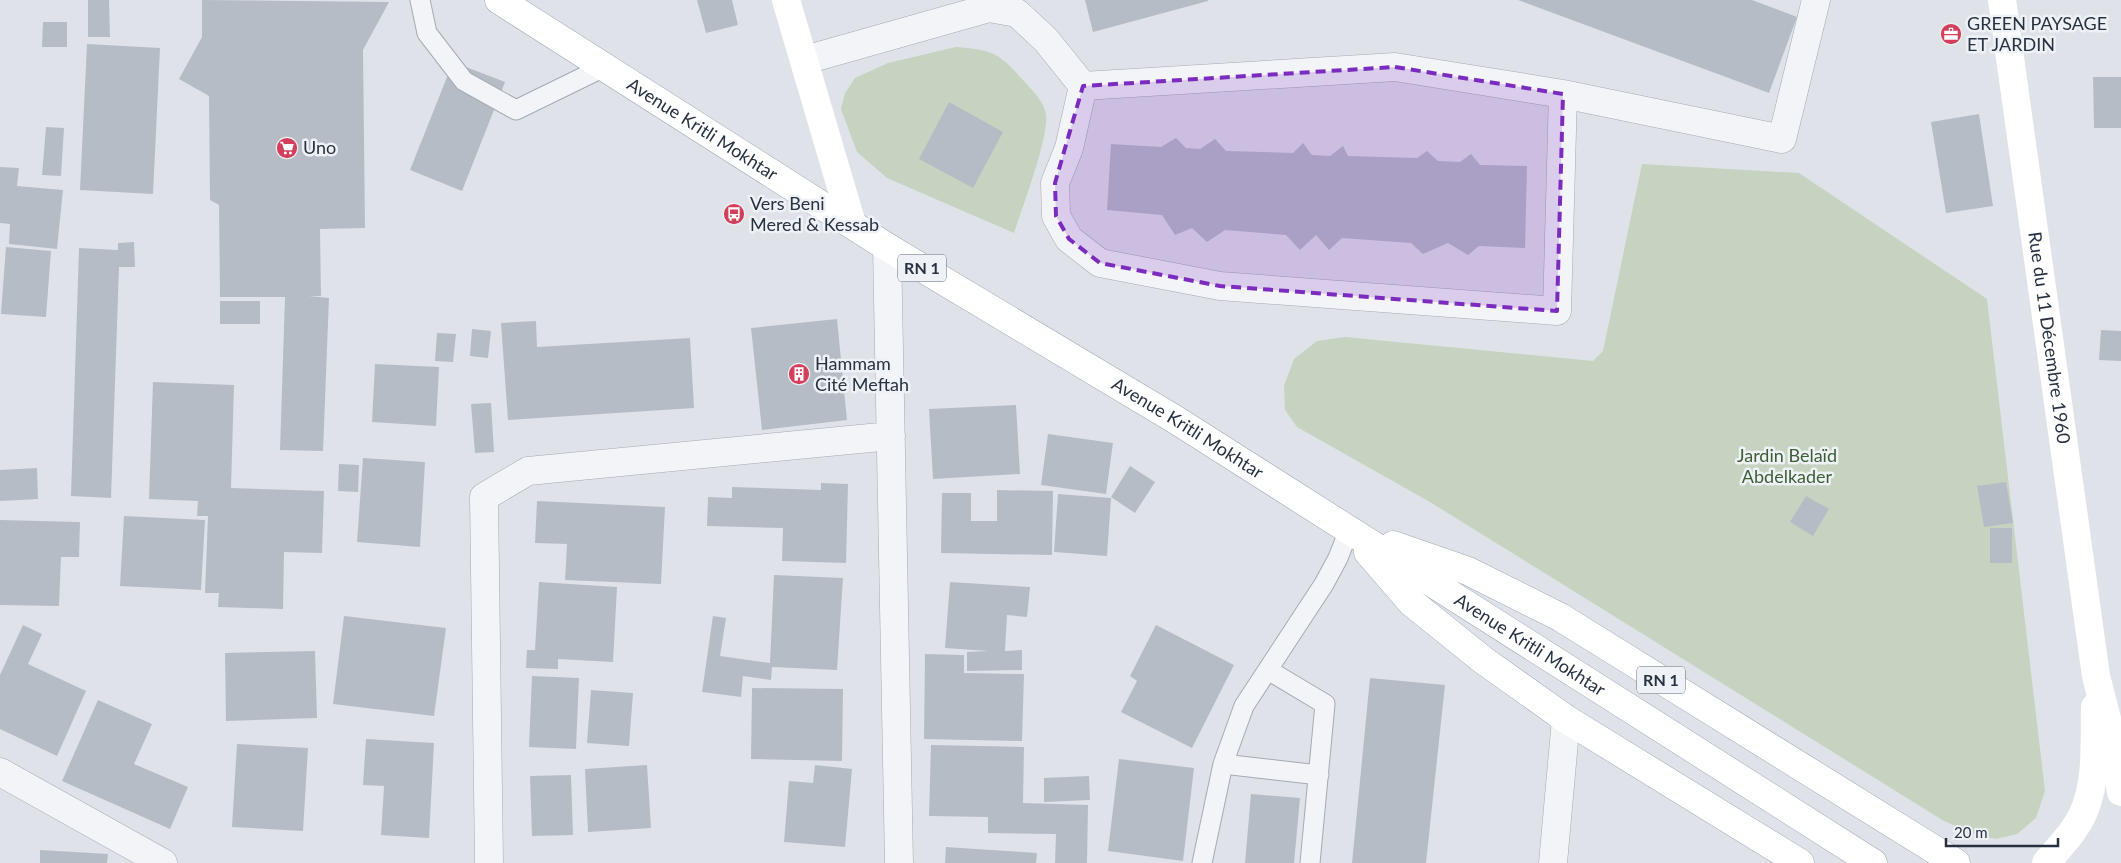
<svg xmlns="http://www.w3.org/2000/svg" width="2121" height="863" viewBox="0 0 2121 863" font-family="Lato,sans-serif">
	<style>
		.green { fill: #c5d3c0 }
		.building { fill: #b6bcc6 }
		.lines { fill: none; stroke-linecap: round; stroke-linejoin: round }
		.lane-casing { stroke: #a4aab3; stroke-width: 21 }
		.street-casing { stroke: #a4aab3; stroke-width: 29 }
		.primary-casing { stroke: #9ea8b5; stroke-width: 29 }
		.lane { stroke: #f2f4f7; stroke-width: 19 }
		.street { stroke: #f2f4f7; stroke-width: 28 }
		.secondary { stroke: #fff; stroke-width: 28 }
		.primary { stroke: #fff; stroke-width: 28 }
		.marked { fill: #7b2cbf; fill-opacity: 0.2; stroke: #7b2cbf; stroke-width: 4; stroke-dasharray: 10 6; stroke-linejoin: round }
		.labels { text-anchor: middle; stroke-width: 5; stroke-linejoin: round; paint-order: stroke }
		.shield { fill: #eef2f6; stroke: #636b77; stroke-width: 1 }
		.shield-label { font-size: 16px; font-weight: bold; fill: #273140 }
		.poi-label { font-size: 18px; fill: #273140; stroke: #eef2f6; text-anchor: start }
		.street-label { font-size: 18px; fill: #273140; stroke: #eef2f6 }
		.park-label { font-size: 18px; fill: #3d5d34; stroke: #eef2f6 }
	</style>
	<rect width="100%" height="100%" fill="#dfe3e9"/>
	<!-- green -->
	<path class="green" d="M956,47c36,3 42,5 66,32 8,9 22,22 24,35 3,24 -24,94 -32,119l-127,-55 -30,-26 -16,-43 4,-16 10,-15 33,-15z
		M1642,164l157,9 188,126 58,492 -9,27 -19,16 -21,5 -22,-5 -30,-13 -514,-319 -133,-75 -12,-17 -1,-24 10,-27 23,-18 28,-4 248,24 10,-10z"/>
	<!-- building -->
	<path class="building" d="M88,0h21l1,37h-22z
		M202,0l187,2 -26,48 2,178 -45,1 1,67h-12l20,2 -6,153 -43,-1 5,-153h-65l-1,-92 -9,-5 -1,-104 -30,-17 23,-42z
		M697,0h35l6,25 -32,8z
		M1085,0h123v1l-115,31z
		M1518,0h234l45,17 -28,76z
		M43,22h24v25h-25z
		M87,44l73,4 -7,146 -73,-4z
		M453,62l52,20 -43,109 -52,-21z
		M2093,77h28v51h-27z
		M949,102l54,30 -30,56 -54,-29z
		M1979,114l14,92 -47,7 -15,-91z
		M46,127l18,1 -3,48 -19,-1z
		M1176,138l10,10 14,1 15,-10 11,12 67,2 10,-10 9,12 18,1 13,-10 5,10 69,2 10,-7 11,10 22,1 11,-8 9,11 47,1 -2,82 -46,-2 -11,9 -20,-12 -25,11 -12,-11 -69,-5 -13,12 -13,-15 -16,15 -14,-15 -61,-5 -18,12 -15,-14 -17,7 -13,-20 -55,-5 4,-66 50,3z
		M0,167l19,1 -2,18 46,4 -6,59 -48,-5 1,-20 -10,-1z
		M134,242l1,25h-16l-8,231 -40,-2 8,-248 39,2v-7z
		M6,247l45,4 -5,66 -45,-3z
		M220,301h40v23h-40z
		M837,319l10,101 -85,10 -11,-102z
		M536,321l1,26 153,-9 4,70 -186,12 -7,-97z
		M472,329l19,2 -3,27 -18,-2z
		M2101,330l20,1v30l-22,-1z
		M437,333l19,1 -3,28 -18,-1z
		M375,364l64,3 -3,59 -64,-4z
		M153,382l81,3 -3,103 93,3 -2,62 -38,-1 -1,57 -65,-2 1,-14h-14l3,-77h-11l1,-15 -49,-2z
		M491,403l3,49 -19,1 -4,-49z
		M1016,405l4,69 -87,5 -4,-70z
		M1048,434l65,9 -7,51 -65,-9z
		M363,458l62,4 -5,85 -63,-5z
		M339,464l20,1 -1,27 -20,-1z
		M1130,466l25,16 -20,31 -24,-16z
		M37,468l1,31 -38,2v-31z
		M2006,482l7,41 -29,4 -7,-41z
		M821,483l27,1 -2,79 -64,-2 1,-33 -76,-2 1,-29 24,1v-11l89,3z
		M997,490l56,1 -1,64 -111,-2 1,-60h29v28h26z
		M1058,494l53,4 -4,58 -53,-4z
		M1806,496l23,13 -16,27 -23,-14z
		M537,501l128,6 -4,77 -96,-4 2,-36 -32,-1z
		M124,516l81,4 -4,70 -81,-4z
		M0,520l80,2 -1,35h-18l-2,49 -59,-1z
		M1990,528h22v35h-22z
		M774,575l69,3 -6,92 -65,-3 -1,13 -28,-4 -2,21 -39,-5 11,-76 13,2 -6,38 50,7z
		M539,582l78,5 -4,75 -55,-3v10l-32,-1 1,-18h8z
		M950,582l80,5 -3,30 -20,-2 -2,36 17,-1v20l-55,1v-19l21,-1 -43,-3z
		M344,616l102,12 -12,88 -101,-12z
		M23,625l19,9 -14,30 58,27 -29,65 -57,-27v-54z
		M1156,625l78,40 -42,83 -71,-36 16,-31 -7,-5z
		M315,651l2,67 -91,3 -1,-68z
		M925,654l39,1v18l60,1 -2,67 -98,-2z
		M532,676l47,2 -3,71 -47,-2z
		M1370,678l75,7 -19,178h-74z
		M752,688l91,1 -1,72 -91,-2z
		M591,690l42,3 -4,53 -42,-3z
		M98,700l54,24 -18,40 54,23 -18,42 -108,-48z
		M366,739l68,4 -5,95 -48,-3 3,-49 -21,-1z
		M237,744l71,4 -5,83 -71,-4z
		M931,745l93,2 -1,56 65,2 -1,58h-32l1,-29 -68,-1v-16l-59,-1z
		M1119,759l75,9 -11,93 -75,-10z
		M647,765l4,63 -63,4 -3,-63z
		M815,765l37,4 -7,78 -61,-5 5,-61 24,2z
		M571,775l2,60 -41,1 -2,-60z
		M1089,776l1,24 -46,2v-24z
		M1251,794l49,4 -6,65h-49z
		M946,847l91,6 -1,10h-91z
		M40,850l68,4 -1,9h-67z"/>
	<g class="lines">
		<!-- lane casing -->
		<g class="lane-casing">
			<path id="lane" d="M420,0l7,33 37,48 52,29 88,-43
				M1268,670l57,34 -15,159
				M1223,764l96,11
				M1202,863l21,-99 21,-58 80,-122 14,-26 11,-28"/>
		</g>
		<!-- street casing -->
		<g class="street-casing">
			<path id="street" d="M989,8l28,5 29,27 37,46 -14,62 -14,35 1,33 13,23 31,24 120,23 337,25 6,-217
				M805,60l184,-52 3,-8
				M1083,86l312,-19 168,27 219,45 34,-139
				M887,247l12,616
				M0,772l163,91
				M489,863l-5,-366 44,-26 363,-35
				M1553,863l13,-144"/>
		</g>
		<!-- primary casing -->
		<g class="primary-casing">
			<g id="primary">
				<path id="s2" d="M499,0l388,247 289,173 697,443"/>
				<path d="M1393,545l75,26 92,46 396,246"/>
				<path d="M1368,552l43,50 72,58 83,59 234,144"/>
			</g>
		</g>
		<!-- lane -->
		<use href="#lane" class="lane"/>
		<!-- street -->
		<use href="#street" class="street"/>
		<!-- secondary -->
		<g class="secondary">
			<path d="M786,0l66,224"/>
			<path id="s1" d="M2002,0l94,676 17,66 8,50"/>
			<path d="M2046,863c15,-18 34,-36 41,-60 10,-29 7,-65 8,-96"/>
		</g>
		<!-- primary -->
		<use href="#primary" class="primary"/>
	</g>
	<!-- marked area -->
	<path class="marked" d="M1395,67l168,27 -6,217 -337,-25 -120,-23 -31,-24 -13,-23 -1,-33 28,-97z"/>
	<!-- icons -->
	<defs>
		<g id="office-disc" transform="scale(1.125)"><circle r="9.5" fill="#d33f5a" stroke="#eef2f6"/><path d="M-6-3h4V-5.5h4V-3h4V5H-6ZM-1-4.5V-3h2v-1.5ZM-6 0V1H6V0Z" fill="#fff"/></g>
		<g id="supermarket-disc" transform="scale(1.125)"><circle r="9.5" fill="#d33f5a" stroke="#eef2f6"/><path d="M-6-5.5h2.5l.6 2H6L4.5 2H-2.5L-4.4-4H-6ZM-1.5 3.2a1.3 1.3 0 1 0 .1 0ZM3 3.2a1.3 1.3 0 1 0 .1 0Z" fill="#fff"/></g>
		<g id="bus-disc" transform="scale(1.125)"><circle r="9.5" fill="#d33f5a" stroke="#eef2f6"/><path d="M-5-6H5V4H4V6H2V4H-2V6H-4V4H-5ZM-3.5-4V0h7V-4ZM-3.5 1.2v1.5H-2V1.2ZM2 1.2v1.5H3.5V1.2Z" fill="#fff"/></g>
		<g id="building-disc" transform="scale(1.125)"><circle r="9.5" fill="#d33f5a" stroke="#eef2f6"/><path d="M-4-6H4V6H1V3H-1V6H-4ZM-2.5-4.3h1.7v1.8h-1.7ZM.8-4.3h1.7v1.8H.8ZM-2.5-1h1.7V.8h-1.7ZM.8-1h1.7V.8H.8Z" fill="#fff"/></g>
	</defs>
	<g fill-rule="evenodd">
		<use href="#office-disc" x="1951" y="34"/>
		<use href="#supermarket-disc" x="287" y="148"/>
		<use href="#bus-disc" x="734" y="214"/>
		<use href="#building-disc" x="799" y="374"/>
	</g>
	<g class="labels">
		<!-- shield labels -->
		<g class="shield">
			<rect x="898" y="254.5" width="48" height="27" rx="4"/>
			<rect x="1637" y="666.5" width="48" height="27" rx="4"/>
		</g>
		<g class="shield-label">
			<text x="922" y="274">RN 1</text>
			<text x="1661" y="686">RN 1</text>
		</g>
		<!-- poi labels -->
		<g class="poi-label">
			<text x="1967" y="30">GREEN PAYSAGE<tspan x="1967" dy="21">ET JARDIN</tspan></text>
			<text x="303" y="154">Uno</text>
			<text x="750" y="210">Vers Beni<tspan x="750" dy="21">Mered &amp; Kessab</tspan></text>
			<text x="815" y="370">Hammam<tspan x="815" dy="21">Cité Meftah</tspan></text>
		</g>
		<!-- street labels -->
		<g class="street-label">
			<text dy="6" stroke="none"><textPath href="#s2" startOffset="241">Avenue Kritli Mokhtar</textPath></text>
			<text dy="6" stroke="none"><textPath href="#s1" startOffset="341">Rue du 11 Décembre 1960</textPath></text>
			<text dy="6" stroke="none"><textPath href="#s2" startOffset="811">Avenue Kritli Mokhtar</textPath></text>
			<text dy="6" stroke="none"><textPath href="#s2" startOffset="1216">Avenue Kritli Mokhtar</textPath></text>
		</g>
		<!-- park labels -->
		<g class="park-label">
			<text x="1787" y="462">Jardin Belaïd<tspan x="1787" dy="21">Abdelkader</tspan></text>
		</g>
	</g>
	<!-- scale -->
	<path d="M1946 838v8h112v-8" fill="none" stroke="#273140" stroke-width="2.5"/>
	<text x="1954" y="838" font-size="15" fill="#273140" stroke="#eef2f6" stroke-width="4" paint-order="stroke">20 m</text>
</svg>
